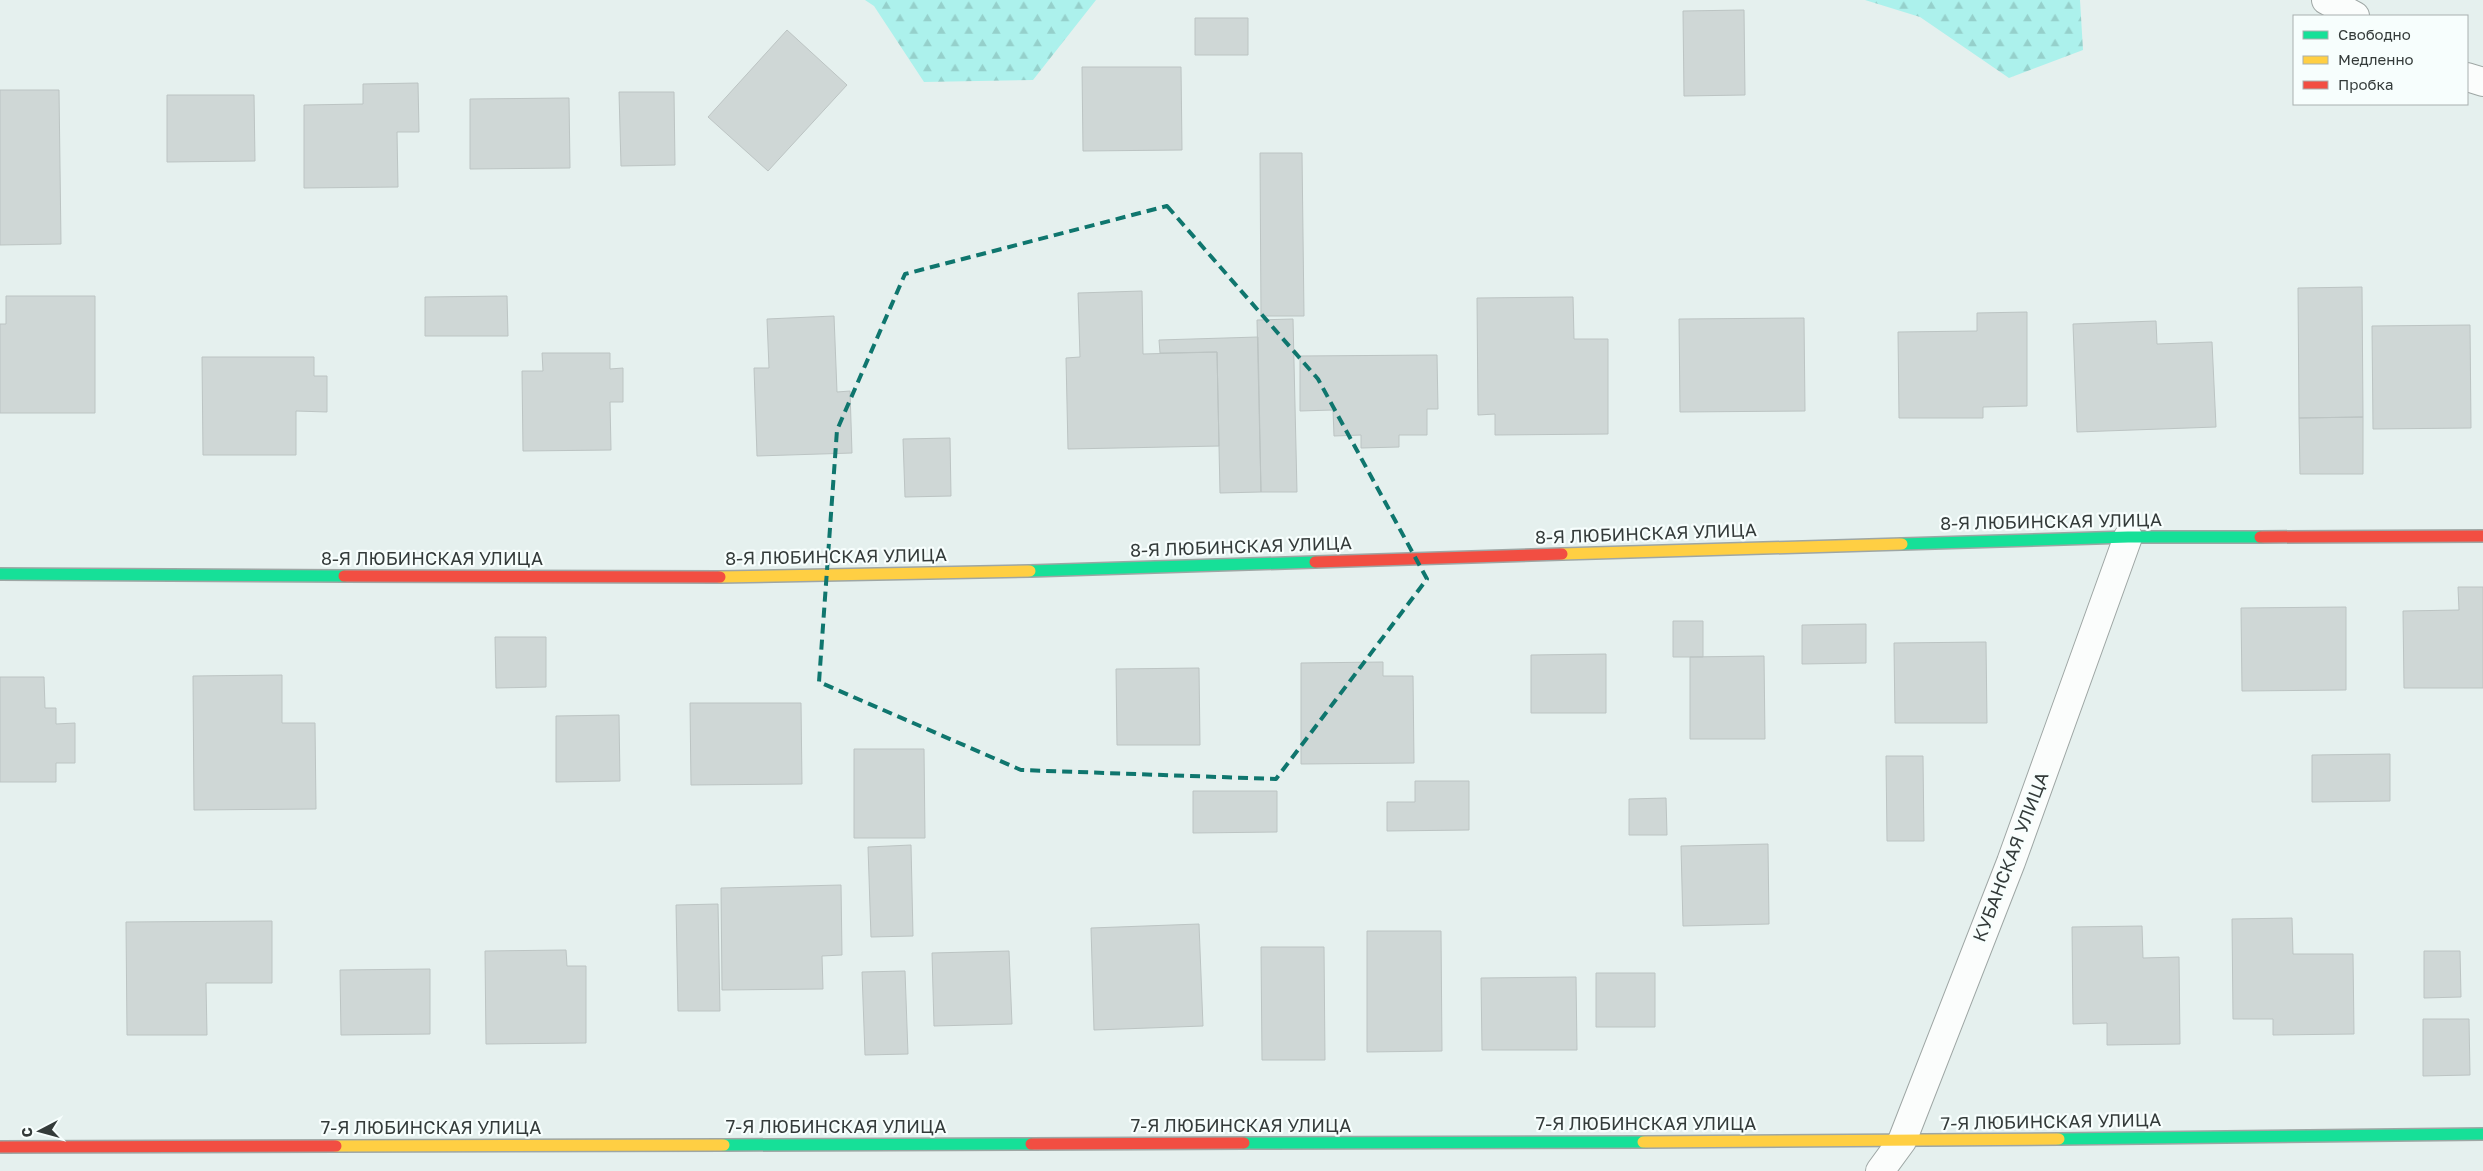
<svg xmlns="http://www.w3.org/2000/svg" width="2483" height="1171" viewBox="0 0 2483 1171" font-family="'Golos Text',sans-serif">
	<style>
		.forest { fill: url(#forest-firs) }
		.building { fill: #cfd7d6; stroke: #bcc4c3 }
		.lines { fill: none; stroke-linecap: round; stroke-linejoin: round }
		.street-casing { stroke: #9ea6a4; stroke-width: 30 }
		.fast-casing { stroke: #9ea6a4; stroke-width: 14 }
		.slow-casing { stroke: #9ea6a4; stroke-width: 14 }
		.jam-casing { stroke: #9ea6a4; stroke-width: 14 }
		.street { stroke: #fbfdfc; stroke-width: 28 }
		.fast { stroke: #16e098; stroke-width: 11 }
		.slow { stroke: #ffcf43; stroke-width: 11 }
		.jam { stroke: #f24e42; stroke-width: 11 }
		.marked { fill: none; stroke: #0f766e; stroke-width: 4; stroke-dasharray: 10 6; stroke-linejoin: round }
		.labels { text-anchor: middle; stroke-width: 4.5; stroke-linejoin: round; paint-order: stroke }
		.street-label { font-size: 18px; fill: #343b3a; stroke: #f7fefd }
	</style>
	<defs>
		<pattern id="forest-firs" width="22" height="20" patternUnits="userSpaceOnUse" patternTransform="scale(1.25)"><rect width="22" height="20" fill="#acf1ec"/><path d="M5 1l3.5 6h-7zM16 11l3.5 6h-7z" fill="#95d0cb"/></pattern>
	</defs>
	<rect width="100%" height="100%" fill="#e5f0ee"/>
	<!-- forest -->
	<path class="forest" d="M865,0h231l-63,80 -109,2 -50,-76z
		M1865,0h215l3,50 -74,28 -89,-61z"/>
	<!-- building -->
	<path class="building" d="M1744,10l1,85 -61,1 -1,-85z
		M1195,18h53v37h-53z
		M787,30l60,55 -79,86 -60,-54z
		M1082,67h99l1,83 -99,1z
		M418,83l1,49h-22l1,55 -94,1v-83l59,-1v-20z
		M0,90h59l2,154 -61,1z
		M619,92h55l1,73 -54,1z
		M167,95h87l1,66 -88,1z
		M569,98l1,70 -100,1v-70z
		M1260,153h42l2,163h-43z
		M2362,287l1,130 -64,1 -1,-130z
		M1142,291l1,63 74,-2 2,94 -151,3 -2,-91 14,-1 -2,-64z
		M6,296h89v117h-95v-89h6z
		M507,296l1,40h-83v-39z
		M1573,297l1,42h34v95l-113,1v-21l-17,1 -1,-117z
		M2027,312v94l-44,1v11h-84l-1,-86 79,-1v-18z
		M834,316l3,76 13,-1 2,62 -95,3 -3,-88h15l-2,-49z
		M1804,318l1,93 -125,1 -1,-93z
		M1293,319l4,173h-36l-4,-172z
		M2156,321l1,23 55,-2 4,85 -139,5 -4,-108z
		M2470,325l1,103 -98,1 -1,-103z
		M1258,337l3,155 -41,1 -3,-141 -57,1 -1,-13z
		M542,353h68v16l13,-1v34h-13l1,48 -88,1 -1,-80h21z
		M1437,355l1,54h-11v26h-28v12l-38,1v-13l-27,1 -1,-26 -33,1v-55z
		M202,357h112v19h13v36l-31,-1v44h-93z
		M2363,417v57h-63l-1,-56z
		M950,438l1,58 -46,1 -2,-58z
		M2458,587h25v101h-79l-1,-77 56,-1z
		M2346,607v83l-104,1 -1,-83z
		M1673,621h30v36h-30z
		M1866,624v39l-64,1v-39z
		M495,637h51v50l-50,1z
		M1986,642l1,81h-92l-1,-80z
		M1606,654v59h-75v-58z
		M1764,656l1,83h-75v-82z
		M1383,662v14h30l1,87 -113,1v-101z
		M1199,668l1,77h-83l-1,-76z
		M282,675v48h33l1,86 -122,1 -1,-134z
		M0,677h44l1,31h11v16l19,-1v40h-19v19h-56z
		M690,703h111l1,81 -111,1z
		M619,715l1,66 -64,1v-66z
		M854,749h70l1,89h-71z
		M2390,754v47l-78,1v-47z
		M1886,756h37l1,85h-37z
		M1415,781h54v49l-82,1v-29h28z
		M1193,791h84v41l-84,1z
		M1666,798l1,37h-38v-36z
		M1768,844l1,80 -86,2 -2,-80z
		M911,845l2,91 -42,1 -3,-90z
		M841,885l1,70 -20,1 1,33 -101,1 -1,-102z
		M718,904l2,107h-42l-2,-106z
		M2292,918l1,36h60l1,80 -81,1v-16h-40l-1,-100z
		M272,921v62h-66l1,52h-80l-1,-113z
		M1199,924l4,102 -109,4 -3,-102z
		M2142,926l1,32 36,-1 1,87 -73,1v-22l-34,1 -1,-97z
		M1367,931h74l1,120 -75,1z
		M1261,947h63l1,113h-63z
		M566,950l1,16h19v77l-100,1 -1,-93z
		M1009,951l3,73 -78,2 -2,-73z
		M2424,951h36l1,46 -37,1z
		M430,969v65l-89,1 -1,-65z
		M905,971l3,83 -43,1 -3,-83z
		M1596,973h59v54h-59z
		M1576,977l1,73h-95l-1,-72z
		M2423,1019h46l1,56 -47,1z"/>
	<g class="lines">
		<!-- street casing -->
		<g class="street-casing">
			<path id="street" d="M2326,0l29,16
				M2467,77l16,5
				M1880,1171l22,-30 109,-279 117,-325"/>
		</g>
		<!-- fast casing -->
		<g class="fast-casing">
			<path id="fast" d="M1902,544l226,-7h132
				M1030,571l285,-9
				M0,574l344,2
				M2059,1139l424,-5
				M1244,1143l399,-1
				M724,1145l307,-1"/>
		</g>
		<!-- slow casing -->
		<g class="slow-casing">
			<path id="slow" d="M1562,554l340,-10
				M720,577l310,-6
				M1643,1142l416,-3
				M336,1146l388,-1"/>
		</g>
		<!-- jam casing -->
		<g class="jam-casing">
			<path id="jam" d="M2260,537l223,-1
				M1315,562l247,-8
				M344,576l376,1
				M1031,1144l213,-1
				M0,1147l336,-1"/>
		</g>
		<!-- street -->
		<use href="#street" class="street"/>
		<!-- fast -->
		<use href="#fast" class="fast"/>
		<!-- slow -->
		<use href="#slow" class="slow"/>
		<!-- jam -->
		<use href="#jam" class="jam"/>
	</g>
	<!-- marked area -->
	<path class="marked" d="M1167,206l151,173 109,200 -151,200 -255,-9 -202,-88 18,-252 68,-156z"/>
	<g class="labels">
		<!-- street labels -->
		<g class="street-label">
			<text transform="translate(2051 522) rotate(-1)" y="6">8-Я ЛЮБИНСКАЯ УЛИЦА</text>
			<text transform="translate(1646 534) rotate(-2)" y="6">8-Я ЛЮБИНСКАЯ УЛИЦА</text>
			<text transform="translate(1241 547) rotate(-2)" y="6">8-Я ЛЮБИНСКАЯ УЛИЦА</text>
			<text transform="translate(836 557) rotate(-1)" y="6">8-Я ЛЮБИНСКАЯ УЛИЦА</text>
			<text x="432" y="565">8-Я ЛЮБИНСКАЯ УЛИЦА</text>
			<text transform="translate(2011 857) rotate(-69)" y="6">КУБАНСКАЯ УЛИЦА</text>
			<text transform="translate(2051 1122) rotate(-1)" y="6">7-Я ЛЮБИНСКАЯ УЛИЦА</text>
			<text x="1646" y="1130">7-Я ЛЮБИНСКАЯ УЛИЦА</text>
			<text x="1241" y="1132">7-Я ЛЮБИНСКАЯ УЛИЦА</text>
			<text x="836" y="1133">7-Я ЛЮБИНСКАЯ УЛИЦА</text>
			<text x="431" y="1134">7-Я ЛЮБИНСКАЯ УЛИЦА</text>
		</g>
	</g>
	<!-- legend -->
	<rect x="2293" y="15" width="175" height="90" fill="#f7fefd" stroke="#a9b0af"/>
	<rect x="2303" y="31" width="25" height="8" fill="#16e098" stroke="#a9b0af"/>
	<text x="2338" y="40" font-size="15" fill="#343b3a">Свободно</text>
	<rect x="2303" y="56" width="25" height="8" fill="#ffcf43" stroke="#a9b0af"/>
	<text x="2338" y="65" font-size="15" fill="#343b3a">Медленно</text>
	<rect x="2303" y="81" width="25" height="8" fill="#f24e42" stroke="#a9b0af"/>
	<text x="2338" y="90" font-size="15" fill="#343b3a">Пробка</text>
	<!-- north arrow -->
	<g transform="translate(40 1131) rotate(264)" stroke="#f7fefd" stroke-width="4" paint-order="stroke">
	<path d="M0-4L9 19L0 12L-9 19Z" fill="#343b3a"/>
	<text y="-8" font-size="14" font-weight="bold" text-anchor="middle" fill="#343b3a">С</text>
	</g>
</svg>
